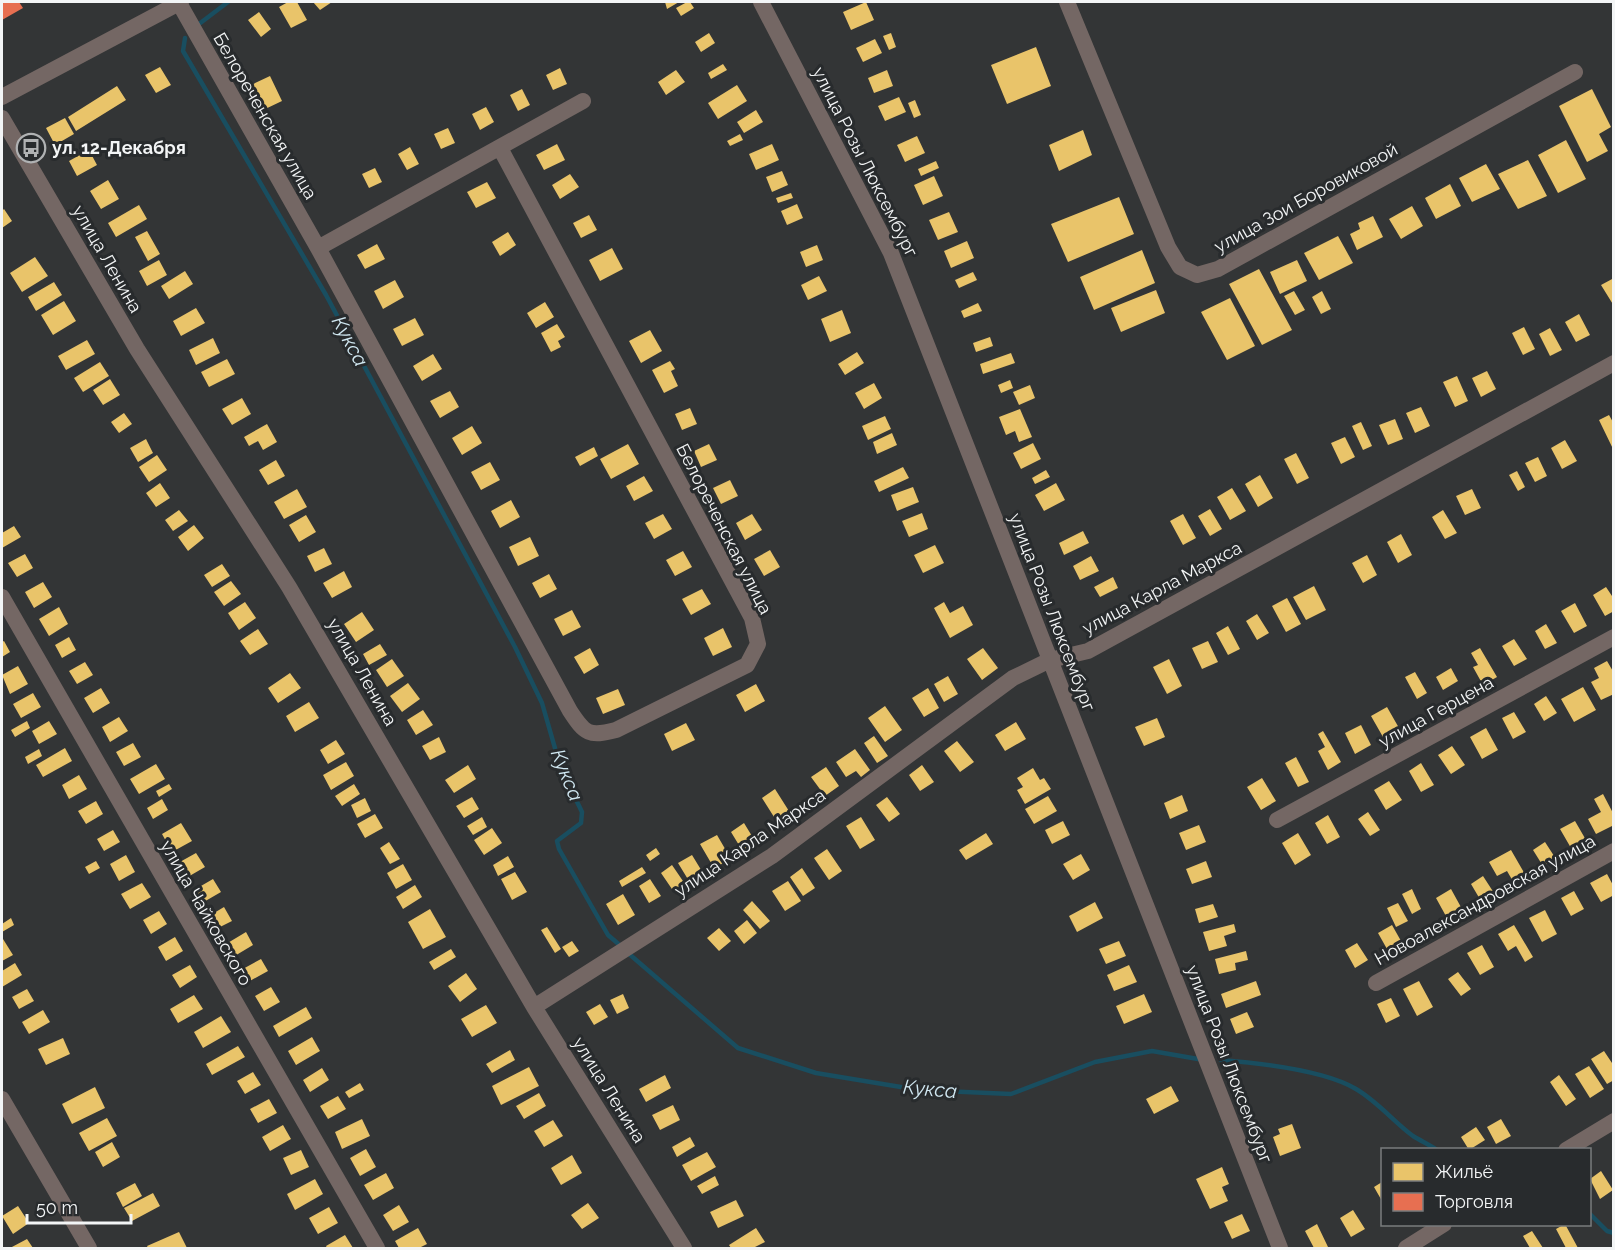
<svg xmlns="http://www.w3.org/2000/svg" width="1615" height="1250" viewBox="0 0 1615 1250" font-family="Raleway,sans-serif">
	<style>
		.homes { fill: #e9c46a }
		.shops { fill: #e76f51 }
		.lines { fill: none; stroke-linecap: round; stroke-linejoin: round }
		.stream { stroke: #194e60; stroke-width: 4.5 }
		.minor { stroke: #746764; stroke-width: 16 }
		.labels { text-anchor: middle; stroke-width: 6; stroke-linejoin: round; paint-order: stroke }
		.street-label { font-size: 18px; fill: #f3f5f6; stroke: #282b2d }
		.poi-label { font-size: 18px; font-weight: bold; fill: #f3f5f6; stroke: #282b2d; text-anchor: start }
		.water-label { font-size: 20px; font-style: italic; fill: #d1e8f2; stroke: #282b2d }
	</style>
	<rect width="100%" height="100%" fill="#333536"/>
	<!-- homes -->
	<path class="homes" d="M288,2h9l10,18 -16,8 -12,-21z
		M313,2h19l-12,8z
		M665,2h14l-12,7z
		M687,2h3l4,6 -13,8 -5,-8z
		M866,2l8,18 -23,10 -8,-18z
		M259,12l12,17 -10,8 -13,-17z
		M709,33l6,10 -14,9 -6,-10z
		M891,33l5,14 -7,3 -6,-14z
		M875,39l7,14 -19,9 -7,-14z
		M1036,47l15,39 -44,18 -16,-39z
		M723,64l4,6 -16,9 -3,-6z
		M160,67l11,18 -15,8 -11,-18z
		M560,68l7,16 -14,6 -7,-15z
		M676,70l9,12 -19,13 -8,-13z
		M887,70l6,16 -19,7 -6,-15z
		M270,76l12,25 -21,10 -12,-25z
		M737,85l10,16 -29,18 -10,-16z
		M117,86l9,14 -50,31 -8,-14z
		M522,89l8,16 -12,6 -8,-16z
		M1592,89l19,38 -12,7 9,17 -21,11 -28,-56z
		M899,97l7,15 -21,9 -7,-15z
		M915,100l6,15 -7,3 -6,-15z
		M486,107l8,15 -14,8 -8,-16z
		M756,110l7,12 -19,11 -7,-11z
		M65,118l9,16 -19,11 -9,-17z
		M448,128l7,15 -14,6 -7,-15z
		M1083,130l9,25 -33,16 -10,-26z
		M740,134l3,6 -13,6 -3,-5z
		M917,136l8,17 -20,9 -8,-17z
		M1566,140l20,39 -28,14 -20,-38z
		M557,144l8,16 -21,10 -8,-15z
		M772,144l7,16 -23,10 -7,-16z
		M410,147l9,17 -12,6 -9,-16z
		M89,150l8,15 -20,11 -8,-15z
		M1528,160l19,36 -29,13 -20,-35z
		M936,161l3,7 -18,8 -3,-7z
		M1486,164l14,25 -28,13 -13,-24z
		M375,168l7,14 -13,6 -7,-14z
		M782,171l6,14 -16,7 -6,-15z
		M570,174l9,13 -19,12 -8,-14z
		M934,176l9,20 -20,9 -9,-20z
		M108,180l11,19 -18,10 -11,-18z
		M487,182l9,16 -20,10 -9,-16z
		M1450,184l11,22 -25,13 -11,-21z
		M791,193l2,5 -15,5 -2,-5z
		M1119,197l15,37 -66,28 -17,-38z
		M797,204l6,14 -16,7 -6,-14z
		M139,205l8,14 -31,18 -8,-14z
		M1412,206l11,20 -22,13 -12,-20z
		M4,209l8,12 -10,7v-17z
		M949,212l9,20 -20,8 -9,-20z
		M589,215l8,15 -16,8 -8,-15z
		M1373,216l10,21 -26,13 -7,-16 10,-5 -2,-6z
		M147,231l13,23 -12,7 -13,-24z
		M508,232l8,13 -16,11 -8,-14z
		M1338,236l15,27 -34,17 -15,-27z
		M967,241l7,17 -23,10 -7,-17z
		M377,244l8,15 -20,10 -8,-14z
		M817,245l6,15 -17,7 -6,-15z
		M612,248l11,21 -23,12 -11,-21z
		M1142,250l13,33 -61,27 -14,-33z
		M35,257l13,19 -26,16 -12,-19z
		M159,260l8,15 -20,11 -8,-15z
		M1297,260l10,21 -27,13 -10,-22z
		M1259,269l33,61 -30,15 -33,-61z
		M185,271l8,13 -24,15 -8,-13z
		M973,272l4,8 -18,8 -4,-8z
		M819,276l8,15 -19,9 -7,-15z
		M1614,278v28l-13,-21z
		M395,280l9,17 -21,12 -9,-18z
		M54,282l8,13 -26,16 -8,-14z
		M1156,290l9,23 -44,19 -10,-24z
		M1294,291l11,19 -10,5 -11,-19z
		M1322,291l9,18 -10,5 -9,-17z
		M1230,298l25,48 -28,14 -26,-48z
		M64,301l12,20 -23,14 -12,-20z
		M545,302l9,15 -18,11 -9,-15z
		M978,303l4,8 -18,7 -3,-7z
		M196,308l9,15 -24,13 -8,-15z
		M842,310l9,23 -21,9 -9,-23z
		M1579,314l11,21 -14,7 -11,-20z
		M415,318l9,17 -22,11 -9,-17z
		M557,324l8,13 -7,4 3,6 -10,5 -10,-19z
		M1524,327l11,22 -12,6 -11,-22z
		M1550,328l12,22 -12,6 -11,-22z
		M650,330l12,21 -21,12 -12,-22z
		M990,337l3,9 -17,6 -3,-9z
		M213,338l7,15 -24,12 -7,-15z
		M87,340l8,14 -29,16 -8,-14z
		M857,352l7,11 -19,12 -7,-11z
		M1011,353l4,10 -32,11 -3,-10z
		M433,354l9,15 -20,12 -9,-15z
		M227,359l8,15 -26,13 -8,-15z
		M670,361l5,8 -4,2 7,15 -14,7 -12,-23z
		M100,362l9,14 -26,16 -9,-14z
		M1487,371l9,18 -15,8 -9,-19z
		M1457,376l11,25 -13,6 -12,-25z
		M110,379l10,16 -17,10 -10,-15z
		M1010,380l3,8 -12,5 -3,-8z
		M874,383l8,15 -18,11 -9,-16z
		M1030,385l5,13 -16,7 -6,-13z
		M450,391l9,16 -19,11 -10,-17z
		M242,398l9,16 -19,11 -10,-16z
		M1421,407l9,19 -15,7 -9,-20z
		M690,408l7,16 -15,6 -7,-16z
		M1020,409l12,28 -13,5 -4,-11 -9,4 -7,-18z
		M124,413l8,11 -13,9 -8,-11z
		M1609,415l5,9v27l-15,-31z
		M885,416l6,13 -23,11 -6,-14z
		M1395,419l8,20 -15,6 -9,-20z
		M1361,422l11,24 -9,4 -11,-24z
		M267,424l10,18 -14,8 -5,-9 -9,5 -5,-9z
		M472,426l10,17 -20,12 -10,-17z
		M892,433l5,12 -20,9 -4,-12z
		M1345,437l10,20 -14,7 -10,-21z
		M146,439l7,14 -15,9 -8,-14z
		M1565,440l12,21 -15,8 -11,-21z
		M1033,443l8,16 -20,10 -8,-16z
		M628,444l11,20 -28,15 -11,-20z
		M709,444l8,16 -16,7 -7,-16z
		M594,447l4,9 -18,10 -5,-9z
		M1296,453l13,25 -12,6 -13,-25z
		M157,455l10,15 -18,12 -10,-15z
		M1538,457l9,19 -12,6 -10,-19z
		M276,460l9,16 -17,9 -9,-15z
		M490,462l10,18 -19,10 -10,-18z
		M903,467l6,11 -30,14 -5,-11z
		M1046,470l4,7 -15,7 -3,-6z
		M1517,471l8,16 -7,4 -9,-16z
		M1260,475l13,23 -15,9 -13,-23z
		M644,476l9,15 -19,10 -8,-15z
		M730,480l8,16 -17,8 -8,-16z
		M160,483l10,15 -14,9 -10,-14z
		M1056,483l9,17 -21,11 -9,-16z
		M913,487l6,15 -22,9 -6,-16z
		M1232,488l14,23 -16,9 -13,-23z
		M297,489l10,18 -23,12 -10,-17z
		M1472,489l9,19 -16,7 -9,-19z
		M511,500l9,17 -20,11 -9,-17z
		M1210,509l12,20 -12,7 -12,-20z
		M179,510l9,11 -15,10 -8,-11z
		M1443,510l14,23 -12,6 -13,-22z
		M922,513l6,16 -19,8 -7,-16z
		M663,514l9,15 -18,10 -9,-16z
		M752,514l10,16 -17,10 -9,-17z
		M1183,514l13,24 -13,7 -13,-24z
		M306,515l10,17 -17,10 -10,-17z
		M194,525l10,13 -16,13 -10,-14z
		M14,526l7,11 -19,11v-15z
		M1083,531l6,12 -25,12 -5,-12z
		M1401,534l11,21 -14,8 -11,-21z
		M530,537l9,19 -21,10 -9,-19z
		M935,545l9,18 -21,10 -9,-18z
		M324,548l8,16 -17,8 -8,-16z
		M770,550l10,17 -16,9 -10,-17z
		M683,551l9,16 -17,9 -9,-16z
		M25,554l8,14 -16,9 -9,-14z
		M1367,555l10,20 -14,8 -11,-20z
		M1091,556l8,15 -19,9 -7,-14z
		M222,564l8,12 -18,11 -8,-12z
		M344,571l8,16 -20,11 -9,-15z
		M549,574l8,15 -17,9 -8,-15z
		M1113,577l5,11 -18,9 -6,-10z
		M231,581l10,13 -17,12 -10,-14z
		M43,582l9,15 -18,11 -9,-16z
		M1314,586l12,24 -20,10 -13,-23z
		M1606,587l8,12v12l-9,5 -12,-21z
		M702,589l9,15 -20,11 -9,-16z
		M1287,598l14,26 -15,8 -14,-26z
		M245,602l11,16 -17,12 -11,-17z
		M944,602l6,11 13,-7 10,19 -23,13 -16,-30z
		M1575,603l12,23 -13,7 -13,-22z
		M59,607l9,17 -19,12 -10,-17z
		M572,610l9,17 -18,9 -9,-17z
		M362,612l12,18 -18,12 -12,-18z
		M1257,614l12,19 -12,7 -11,-19z
		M1546,624l11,19 -12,6 -10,-18z
		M1228,626l12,23 -12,6 -12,-22z
		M723,628l9,19 -19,9 -9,-18z
		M258,629l10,15 -18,11 -10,-14z
		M69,637l7,13 -14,8 -7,-13z
		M1514,639l13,20 -13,7 -12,-20z
		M4,641l6,11 -8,5v-15z
		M1208,641l10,21 -16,7 -10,-21z
		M380,644l7,11 -18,10 -6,-11z
		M590,648l9,17 -15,9 -10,-17z
		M983,648l15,20 -16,12 -15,-21z
		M1480,648l17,29 -14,8 -10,-18 5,-2 -7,-12z
		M392,659l12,17 -17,11 -11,-17z
		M1169,659l13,27 -15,8 -14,-27z
		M1607,661l7,12v21l-13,6 -10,-18 8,-4 -5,-10z
		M85,662l8,13 -16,9 -8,-13z
		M18,666l10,18 -18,10 -8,-19z
		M1451,668l7,13 -15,9 -7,-13z
		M1415,672l12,21 -10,6 -12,-22z
		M290,673l11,15 -23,15 -10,-15z
		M948,676l10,18 -14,8 -10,-18z
		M408,683l12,16 -18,13 -12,-16z
		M756,684l9,17 -20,11 -9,-17z
		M1583,687l13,23 -22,12 -13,-23z
		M101,688l9,15 -17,10 -9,-15z
		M928,688l11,20 -15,9 -12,-19z
		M618,689l7,16 -22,9 -7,-16z
		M33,693l8,14 -20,11 -8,-14z
		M1546,696l11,17 -13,8 -10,-17z
		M309,702l10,16 -24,14 -9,-16z
		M885,706l17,24 -17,12 -17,-24z
		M1387,707l12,21 -16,9 -12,-21z
		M423,710l10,15 -17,10 -9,-15z
		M1514,712l12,20 -13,7 -11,-21z
		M119,717l9,14 -18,11 -8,-15z
		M1157,718l8,19 -21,9 -9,-19z
		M27,721l3,7 -15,9 -4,-7z
		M49,721l8,13 -18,10 -7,-13z
		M1016,722l10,17 -21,12 -10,-16z
		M686,723l9,17 -23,11 -8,-17z
		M1361,725l10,20 -16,9 -10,-21z
		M1486,728l12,22 -16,9 -12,-22z
		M1323,731l18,31 -13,8 -10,-19 7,-4 -7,-13z
		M874,736l14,20 -11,7 -13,-20z
		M439,737l7,15 -16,8 -8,-14z
		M336,740l9,14 -17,10 -8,-14z
		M957,741l17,21 -14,10 -16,-21z
		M133,743l8,14 -17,9 -8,-14z
		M1452,746l13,19 -14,9 -13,-19z
		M65,748l7,13 -29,16 -7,-12z
		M39,749l3,7 -14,8 -3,-7z
		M855,749l15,21 -9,7 -5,-6 -10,6 -10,-15z
		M1296,757l13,25 -11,5 -13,-24z
		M346,762l8,14 -23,14 -8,-15z
		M1421,763l13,22 -13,7 -12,-21z
		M156,764l9,15 -26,15 -9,-15z
		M468,765l8,14 -22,14 -9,-13z
		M922,765l12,17 -14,9 -11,-16z
		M826,767l13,19 -14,10 -14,-19z
		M1033,768l7,12 4,-2 7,11 -26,15 -8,-14 6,-3 -6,-9z
		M79,775l8,14 -18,10 -7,-14z
		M1262,778l14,23 -15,9 -14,-23z
		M1389,781l13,19 -16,10 -12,-20z
		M169,784l3,5 -13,8 -3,-6z
		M354,784l6,10 -18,12 -7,-10z
		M775,789l19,30 -13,9 -19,-30z
		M1603,794l11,21v10l-18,9 -8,-15 13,-7 -7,-13z
		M1182,795l6,16 -18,8 -6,-16z
		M1048,796l9,15 -23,13 -9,-15z
		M472,797l7,12 -15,9 -8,-12z
		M887,797l13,17 -11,8 -13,-17z
		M365,798l6,13 -14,7 -6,-13z
		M162,799l6,11 -15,9 -6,-11z
		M96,801l7,13 -17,10 -8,-13z
		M1368,812l12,18 -10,6 -12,-17z
		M375,814l8,14 -18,10 -8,-14z
		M1328,815l12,22 -13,7 -12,-21z
		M482,817l5,10 -14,8 -6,-9z
		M861,817l14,23 -15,9 -14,-23z
		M1063,821l7,14 -18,9 -7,-14z
		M1575,821l11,19 -15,8 -11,-19z
		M181,823l11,18 -20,11 -10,-18z
		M744,823l14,23 -13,9 -14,-23z
		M1199,825l7,17 -20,8 -7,-17z
		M492,828l10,15 -18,12 -10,-15z
		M113,830l7,12 -16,9 -7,-12z
		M986,833l7,11 -27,16 -7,-10z
		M1298,833l13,22 -16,10 -13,-22z
		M717,835l14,24 -17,9 -14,-24z
		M389,842l11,17 -10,5 -10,-16z
		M1545,842l11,17 -13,7 -10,-16z
		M656,848l4,6 -10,7 -4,-6z
		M827,849l15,22 -13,9 -15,-22z
		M1511,850l15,26 -12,7 -7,-12 -10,5 -8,-14z
		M196,853l9,14 -19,11 -8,-15z
		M1081,854l9,16 -17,10 -10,-16z
		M126,855l9,17 -16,9 -9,-17z
		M692,855l11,18 -14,8 -11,-18z
		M508,856l6,11 -16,9 -5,-11z
		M96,861l4,7 -11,6 -4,-7z
		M1206,861l6,16 -20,7 -6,-15z
		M403,864l9,16 -16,9 -9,-16z
		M672,865l13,19 -11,8 -13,-19z
		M642,867l4,6 -24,14 -3,-6z
		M802,868l13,20 -12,8 -13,-19z
		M515,872l12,20 -15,8 -11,-21z
		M1607,874l7,13v8l-13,7 -11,-19z
		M1483,876l11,17 -13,8 -10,-17z
		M213,879l8,13 -19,11 -8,-13z
		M650,879l11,17 -12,7 -10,-17z
		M788,881l13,20 -16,10 -13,-20z
		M142,883l9,14 -21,12 -9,-15z
		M415,885l7,12 -19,12 -7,-12z
		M1412,889l9,20 -9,5 -10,-20z
		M1451,889l11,20 -15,9 -11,-20z
		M1574,891l10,18 -13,7 -10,-18z
		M623,894l12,21 -17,10 -12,-21z
		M752,901l18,20 -10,8 -17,-19z
		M1095,902l8,16 -26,14 -8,-16z
		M1398,903l10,18 -12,6 -9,-19z
		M1213,904l5,13 -19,6 -4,-14z
		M224,907l8,14 -16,8 -7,-13z
		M430,909l16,28 -23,12 -15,-27z
		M1545,910l12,24 -15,8 -13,-24z
		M159,911l8,13 -16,10 -8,-14z
		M11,918l3,7 -12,7v-8z
		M747,920l10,13 -13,11 -10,-13z
		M1234,924l2,8 -12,4 3,10 -18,5 -6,-19z
		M1392,925l9,16 -14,8 -9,-16z
		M1514,925l19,32 -8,5 -9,-16 -8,5 -10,-17z
		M547,927l14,22 -6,4 -14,-23z
		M719,928l12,13 -12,10 -12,-13z
		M246,932l7,13 -20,12 -7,-13z
		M175,937l8,14 -17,10 -8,-14z
		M3,939l10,16 -11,6v-21z
		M572,941l7,10 -10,6 -7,-10z
		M1119,941l7,15 -20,8 -7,-15z
		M1357,943l11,17 -13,8 -10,-18z
		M1482,945l12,22 -14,8 -13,-22z
		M451,949l5,8 -22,13 -5,-8z
		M1246,951l2,9 -13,3 1,7 -17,4 -4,-15z
		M261,959l7,12 -20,11 -7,-12z
		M15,963l7,12 -20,12v-16z
		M190,965l7,12 -17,11 -8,-13z
		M1129,965l8,17 -23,9 -7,-16z
		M1458,972l13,17 -10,7 -13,-17z
		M466,973l11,16 -17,13 -12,-16z
		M1256,981l5,14 -35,13 -5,-14z
		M1419,981l14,26 -16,9 -14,-27z
		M271,987l9,15 -16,9 -9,-15z
		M27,989l7,12 -15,8 -7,-12z
		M623,994l6,14 -12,6 -7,-14z
		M1144,994l8,18 -28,12 -8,-18z
		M194,995l9,14 -25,14 -8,-14z
		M1391,998l9,18 -14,7 -9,-19z
		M600,1004l8,13 -14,8 -8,-13z
		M486,1005l11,18 -25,14 -11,-18z
		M306,1007l6,11 -33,19 -6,-11z
		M43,1010l7,12 -21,12 -7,-12z
		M1247,1012l7,15 -18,7 -6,-15z
		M221,1016l10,16 -28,16 -9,-16z
		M312,1037l8,14 -24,14 -8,-14z
		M63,1038l7,16 -24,11 -8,-16z
		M238,1046l7,11 -33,18 -6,-11z
		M510,1050l5,10 -23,13 -6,-9z
		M1604,1051l10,15v14l-7,4 -16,-25z
		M1589,1066l15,23 -14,9 -15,-24z
		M529,1067l10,19 -38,19 -9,-19z
		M322,1068l7,12 -19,12 -7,-12z
		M253,1072l8,13 -16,9 -8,-13z
		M665,1075l6,13 -25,14 -7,-13z
		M1559,1075l17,24 -10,7 -16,-24z
		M360,1083l4,7 -15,8 -4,-6z
		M1171,1086l8,15 -25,13 -8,-15z
		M95,1087l10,21 -33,16 -10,-20z
		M539,1093l7,13 -22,13 -8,-13z
		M338,1096l8,13 -18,10 -8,-13z
		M269,1099l8,14 -19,10 -8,-14z
		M673,1105l7,15 -20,10 -8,-15z
		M107,1118l10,18 -28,15 -10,-18z
		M362,1119l8,17 -28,13 -7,-17z
		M1501,1119l10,17 -15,8 -9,-17z
		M553,1120l10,16 -19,11 -10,-16z
		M1292,1124l9,24 -21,8 -7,-19 7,-3 -2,-5z
		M283,1125l8,14 -21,12 -8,-14z
		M1476,1127l9,13 -16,10 -8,-13z
		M690,1137l5,9 -18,11 -5,-10z
		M112,1142l8,15 -17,10 -8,-15z
		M366,1149l10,18 -16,9 -10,-18z
		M301,1150l8,17 -18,8 -8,-17z
		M707,1152l9,15 -25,14 -9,-16z
		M572,1155l10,18 -21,12 -10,-17z
		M1222,1167l7,17 -7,3 6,14 -18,8 -14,-30z
		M1601,1171l12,19 -13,9 -10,-20z
		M386,1173l8,15 -21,12 -9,-15z
		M715,1176l4,9 -17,9 -5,-8z
		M315,1179l8,15 -28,16 -8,-16z
		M1382,1182v19l-8,-14z
		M135,1183l7,13 -19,11 -7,-14z
		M153,1193l7,13 -28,15 -8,-13z
		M736,1200l8,16 -26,12 -8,-16z
		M588,1203l11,15 -17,11 -11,-14z
		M399,1205l10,17 -16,9 -10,-16z
		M18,1206l11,17 -16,11 -11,-18z
		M329,1207l9,16 -20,11 -9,-16z
		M1353,1210l12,19 -14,8 -11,-19z
		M1242,1214l8,17 -18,8 -8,-17z
		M1317,1224l11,23 -3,1h-11l-9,-17z
		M1565,1224l13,24h-12l-10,-19z
		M418,1228l9,16 -8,4h-20l-4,-7z
		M756,1228l9,14 -12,6h-22l-2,-3z
		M1532,1231l11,17h-13l-7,-12z
		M179,1232l8,16h-39l-1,-2z
		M345,1235l8,13h-26l-1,-2z
		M27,1239l6,9h-23z"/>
	<!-- shops -->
	<path class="shops" d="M2,2h17l4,6 -21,12z"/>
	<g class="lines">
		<!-- stream -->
		<path class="stream" d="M199,24l29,-22
			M185,38l-2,13 143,244 189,352 27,56 19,66 21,43 -1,11 -24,18 2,8 49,86 14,12
			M628,953l110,95 78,25 103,17 92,4 84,-32 57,-11 46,8
			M1221,1060c37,3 103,10 135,29 22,13 37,32 57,47 8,5 17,9 24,14
			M1590,1214l17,17 7,2"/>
		<!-- minor -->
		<path class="minor" d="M761,2l130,251 389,995
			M1067,2l101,245 12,20 17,8 21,-6 357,-197
			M179,3l139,245 252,463c15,23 19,26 46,19l131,-65 11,-21 -6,-26 -252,-470
			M2,97l179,-95
			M2,118l135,231 152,238 245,420 150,241
			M318,248l265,-147
			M2,597l375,651
			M1277,820l337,-183
			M1376,983l238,-132
			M534,1007l238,-151 241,-178 37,-18 38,-9 526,-288
			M2,1099l87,149
			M1566,1150l48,-29
			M1406,1248l38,-24"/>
	</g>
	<!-- icons -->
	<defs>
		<g id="bus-ring" transform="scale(1.5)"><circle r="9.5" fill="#282b2d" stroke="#b0b2b3" stroke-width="1.5"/><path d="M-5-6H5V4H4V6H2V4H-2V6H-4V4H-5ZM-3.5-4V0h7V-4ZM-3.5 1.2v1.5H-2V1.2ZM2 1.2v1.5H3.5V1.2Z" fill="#b0b2b3"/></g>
	</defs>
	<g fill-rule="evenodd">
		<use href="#bus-ring" x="31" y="148"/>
	</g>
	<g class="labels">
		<!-- street labels -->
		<g class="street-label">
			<text transform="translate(265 116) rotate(60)" y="6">Белореченская улица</text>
			<text transform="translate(865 162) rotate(63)" y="6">улица Розы Люксембург</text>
			<text transform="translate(1306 198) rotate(-29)" y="6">улица Зои Боровиковой</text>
			<text transform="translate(107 259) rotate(60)" y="6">улица Ленина</text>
			<text transform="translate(724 529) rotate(63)" y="6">Белореченская улица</text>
			<text transform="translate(1162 588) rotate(-28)" y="6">улица Карла Маркса</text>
			<text transform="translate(1052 612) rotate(69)" y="6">улица Розы Люксембург</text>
			<text transform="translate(362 672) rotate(60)" y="6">улица Ленина</text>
			<text transform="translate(1436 712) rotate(-29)" y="6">улица Герцена</text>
			<text transform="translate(750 843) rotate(-34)" y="6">улица Карла Маркса</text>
			<text transform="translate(1485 900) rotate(-29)" y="6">Новоалександровская улица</text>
			<text transform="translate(206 913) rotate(60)" y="6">улица Чайковского</text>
			<text transform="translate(1229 1064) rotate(69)" y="6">улица Розы Люксембург</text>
			<text transform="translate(609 1090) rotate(58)" y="6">улица Ленина</text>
		</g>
		<!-- poi labels -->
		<g class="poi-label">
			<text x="52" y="154">ул. 12-Декабря</text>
		</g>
		<!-- water labels -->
		<g class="water-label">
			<text transform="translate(350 341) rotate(62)" y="7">Кукса</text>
			<text transform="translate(567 775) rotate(68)" y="7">Кукса</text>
			<text transform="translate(930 1089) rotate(5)" y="7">Кукса</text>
		</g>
	</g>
	<!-- border -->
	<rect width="1615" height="1250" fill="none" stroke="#f3f5f6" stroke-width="6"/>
	<!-- legend -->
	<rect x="1381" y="1148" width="210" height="78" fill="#282b2d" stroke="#797c7d" stroke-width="1.5"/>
	<rect x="1393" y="1163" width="30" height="18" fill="#e9c46a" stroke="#797c7d" stroke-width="1.5"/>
	<text x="1435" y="1178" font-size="18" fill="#f3f5f6">Жильё</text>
	<rect x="1393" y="1193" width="30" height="18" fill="#e76f51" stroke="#797c7d" stroke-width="1.5"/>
	<text x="1435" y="1208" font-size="18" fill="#f3f5f6">Торговля</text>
	<!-- scale -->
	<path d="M27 1214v9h104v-9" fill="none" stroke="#f3f5f6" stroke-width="3"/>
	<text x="36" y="1214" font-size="18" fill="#f3f5f6" stroke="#282b2d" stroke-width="4.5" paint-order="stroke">50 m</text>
</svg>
